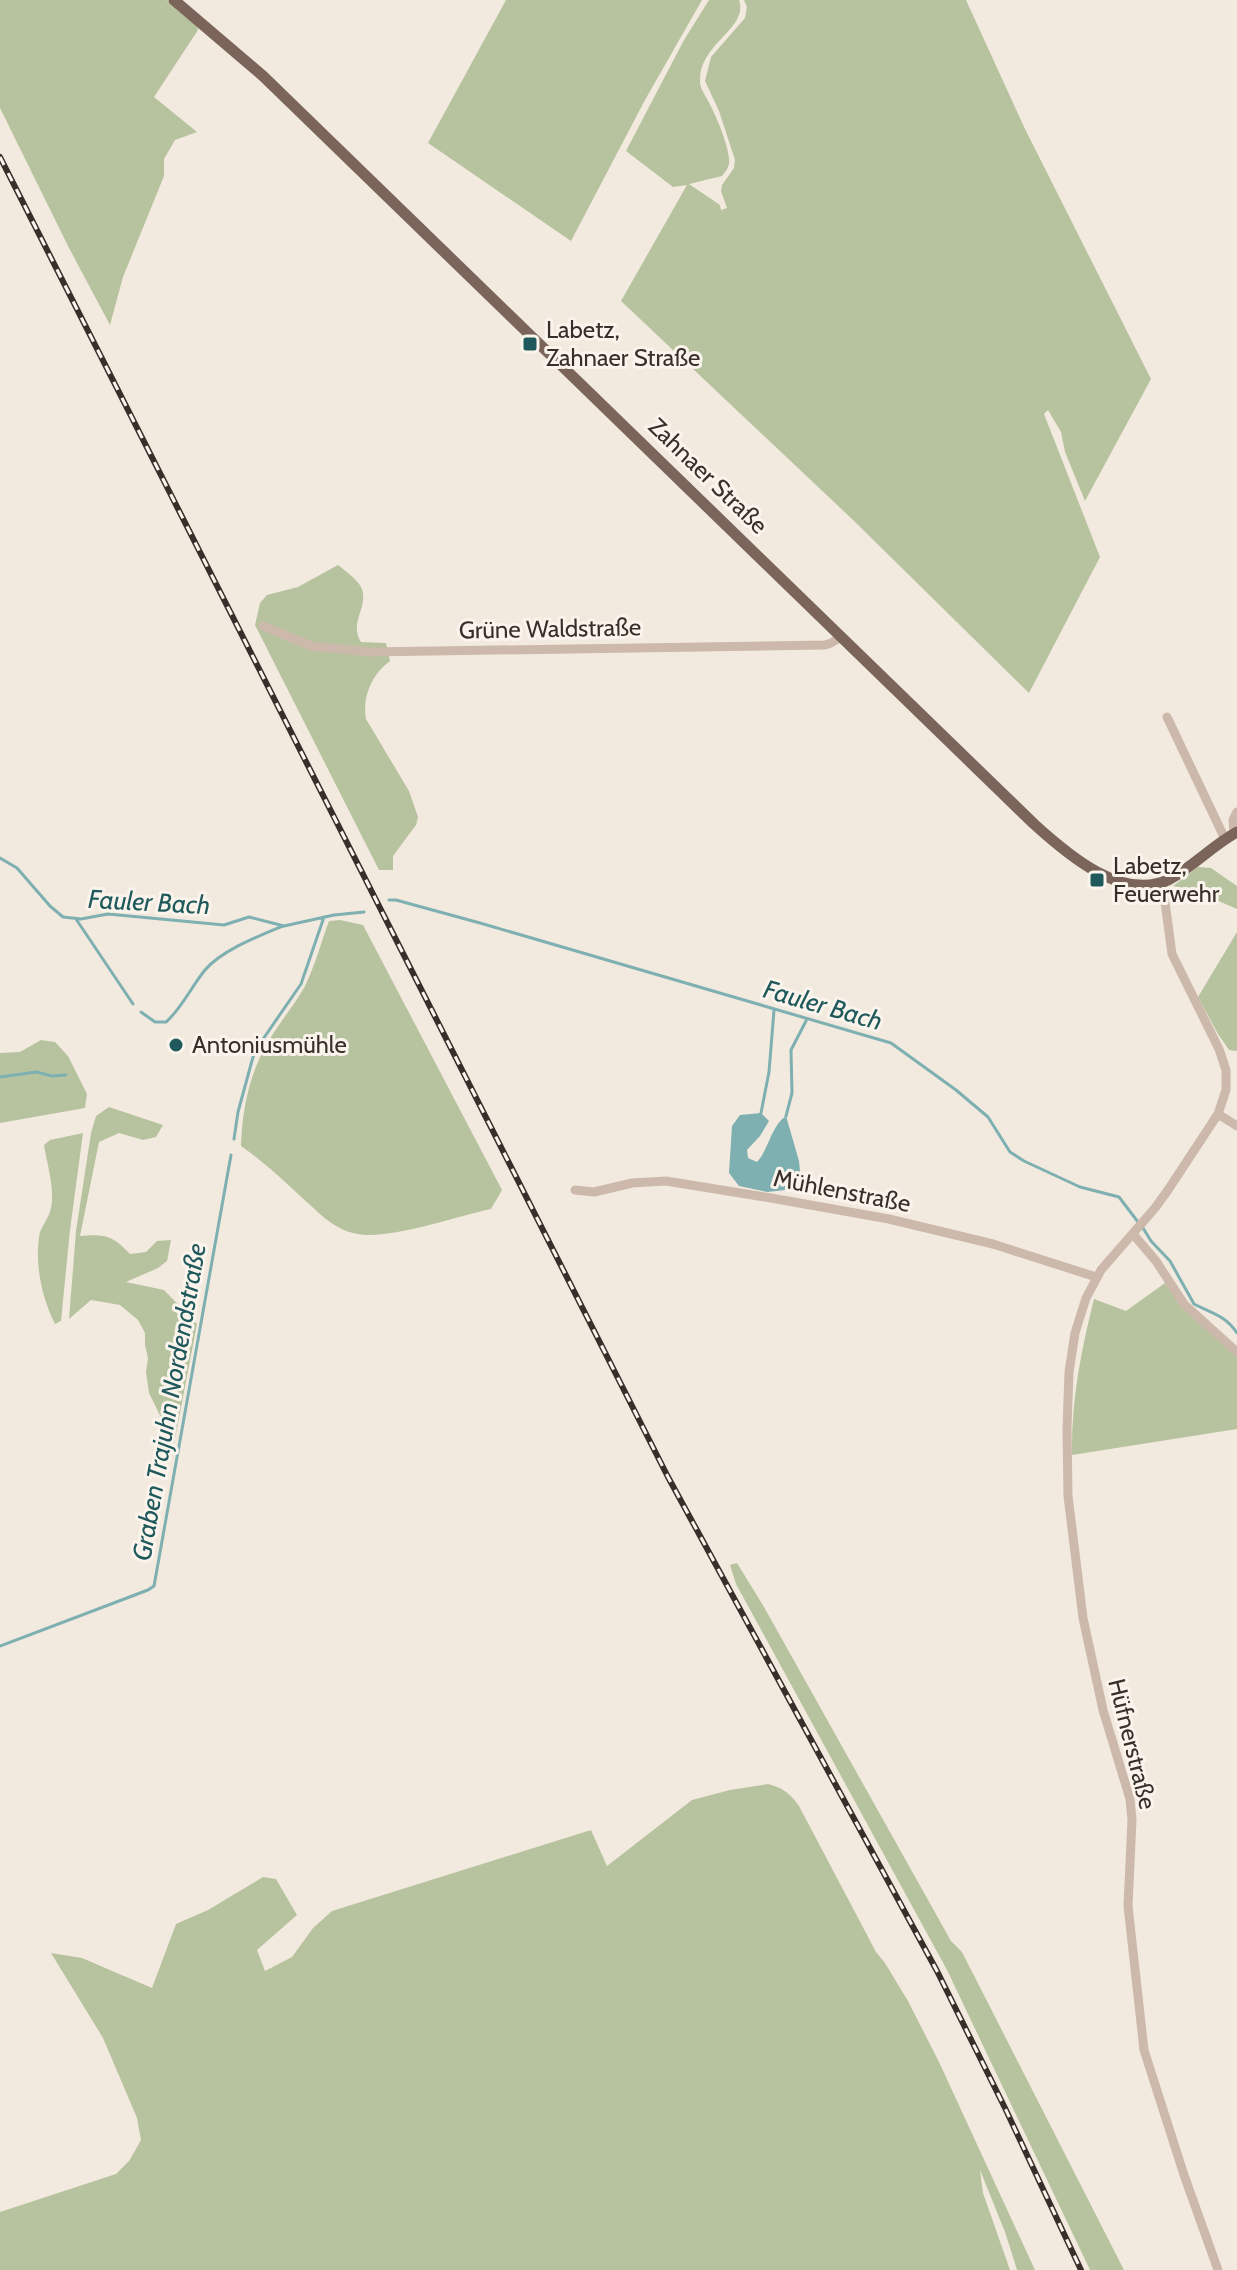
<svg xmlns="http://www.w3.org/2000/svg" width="1237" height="2270" viewBox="0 0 1237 2270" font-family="Cabin,sans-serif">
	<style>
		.green { fill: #b7c39f }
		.water { fill: #7eafb1 }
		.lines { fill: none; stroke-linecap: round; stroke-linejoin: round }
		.stream { stroke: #7eafb1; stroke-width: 3 }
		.minor { stroke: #ccb9ab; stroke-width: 9 }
		.major { stroke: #7b655b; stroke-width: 11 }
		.rail-casing { stroke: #392f2a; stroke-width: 6 }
		.rail { stroke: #faf4ec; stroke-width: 3; stroke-dasharray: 9; stroke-linecap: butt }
		.poi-dot { fill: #1f595c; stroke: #faf4ec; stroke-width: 3 }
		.labels { text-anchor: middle; stroke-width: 6; stroke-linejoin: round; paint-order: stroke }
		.poi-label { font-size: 24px; fill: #392f2a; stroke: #faf4ec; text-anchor: start }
		.street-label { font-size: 24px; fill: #392f2a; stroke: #faf4ec }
		.water-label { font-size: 26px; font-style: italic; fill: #1f595c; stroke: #faf4ec }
	</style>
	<rect width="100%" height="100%" fill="#f3eadf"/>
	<!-- green -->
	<path class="green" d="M0,0h167l30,24 1,6 -44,67 43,35 -22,8 -11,19v17l-41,101 -13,48 -41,-77 -69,-140z
		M506,0h196l-57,100 -74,141 -143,-98z
		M709,0h30c10,29 -40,43 -39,81 0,7 4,12 7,18 8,14 21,44 22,60 1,7 -2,11 -7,17l-33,8 31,21 1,5 6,-2 -6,-17 1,-6 12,-17 1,-8 -16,-49 -14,-30 6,-24 34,-39 2,-11 -3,-7h222l59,129 126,250 -66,122 -20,-49 -4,-20 -13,-22 -4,4 56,143 -71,136 -177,-174 -231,-218 66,-116 -14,2 -47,-36 58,-111z
		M338,565c7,6 19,14 23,22 9,20 -13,35 0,55l25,1 4,18c-18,13 -28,36 -24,58l43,72 9,26 -2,8 -23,31v14h-14l-124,-245 5,-22 7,-8 31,-8z
		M1198,867l13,1 26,18v23l-44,-19 -20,-4z
		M340,920l23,5 139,265 -11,19c-34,7 -101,31 -133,25 -14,-2 -27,-10 -38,-20 -26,-23 -50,-48 -79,-68 1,-35 8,-71 26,-102 11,-20 27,-38 38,-58 10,-20 16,-44 24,-65z
		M1237,932v119l-8,-1 -11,-16 -20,-37z
		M41,1040l14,2 13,14 19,38 -2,14 -85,15v-70l20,-1z
		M109,1107l54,18 -7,12 -13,3 -24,-7 -20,9 -19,94c25,-2 32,-1 50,18l16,-2 11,-11 14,-1 -4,21 -9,7 -32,14 38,8 33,34 -23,120 -25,-51 -3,-21 2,-14 -3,-13v-12l-7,-13 -18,-15 -29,-5 -22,19 7,-88 15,-98 5,-17z
		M83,1133l-13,97 -9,91 -6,3c-13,-26 -20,-58 -16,-87 1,-10 10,-18 12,-29 4,-19 -4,-44 -7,-63l6,-5z
		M1165,1283l16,23 56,50v73l-165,26c-1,-54 9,-104 22,-156l32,12z
		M737,1563l27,44 187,334 11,11 162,318h-34l-143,-300 -211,-386 -6,-19z
		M768,1784c15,4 22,9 31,22l77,146 9,11 23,38 31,61 96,208h-18l-12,-38 -25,-62 3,23 27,77h-1010v-58l116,-38 13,-13 12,-21 -4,-22 -34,-80 -52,-85 31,5 70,30 24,-64 32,-14 55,-33 13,2 21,36 -40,35 8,21 27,-14 21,-29 19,-17 259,-81 16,36 85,-66 38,-10z"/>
	<!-- water -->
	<path class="water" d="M761,1113l8,8 -9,15 -13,14 1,8 9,4c12,-13 14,-36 29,-46l13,45 2,21 -6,7 -28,3 -28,-6 -10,-13 3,-47 8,-11z"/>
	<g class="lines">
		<!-- stream -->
		<path class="stream" d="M0,858l17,10 33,38 13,11 18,2 27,-5 116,11 25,-8 35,9 50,-11 30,-3
			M389,900h7l84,23 411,120 65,47 32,27 22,35 14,9 56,26 39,10 19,25
			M76,919l57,85
			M141,1012l14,10h11c16,-14 25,-35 39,-52 17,-20 54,-34 78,-44
			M0,1077l36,-5 16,4 14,-1
			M761,1113l8,-41 5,-62
			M786,1116l6,-23 -1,-43 15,-29
			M234,1139l4,-27 15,-55 8,-15 40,-58 23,-67
			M1143,1228l8,13 19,20 24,43c17,9 31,11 43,29
			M0,1646l148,-56 6,-4 77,-431"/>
		<!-- minor -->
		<path class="minor" d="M263,626l48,20 59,6 455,-7 6,-2 10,-6
			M1167,717l58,122
			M1234,833l-1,-13 4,-8
			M1160,883l5,19 7,52 47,95 7,21v20l-8,24 -50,76 -13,18 -54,62 -15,28 -11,35 -6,39 -2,56 1,68 15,122 20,92 27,89 2,21 -4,86 16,144 40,125 34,95
			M1218,1114l19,12
			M575,1190l19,2 38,-9 34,-2 105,17 118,21 104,25 103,33
			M1133,1234l23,27 28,43 53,48"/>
		<!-- major -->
		<path class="major" d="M174,0l89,76 771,748c33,30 89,79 136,55 24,-13 43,-34 67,-47"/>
		<!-- rail casing -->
		<g class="rail-casing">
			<path id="rail" d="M0,157l668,1320 269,494 68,137 76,162"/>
		</g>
		<!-- rail -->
		<use href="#rail" class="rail"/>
	</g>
	<!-- markers -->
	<g class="poi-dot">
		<rect x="522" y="336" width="16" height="16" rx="4"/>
		<rect x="1089" y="872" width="16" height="16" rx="4"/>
		<circle cx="176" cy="1045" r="8"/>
	</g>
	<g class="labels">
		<!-- poi labels -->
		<g class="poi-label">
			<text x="546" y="338">Labetz,<tspan x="546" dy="28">Zahnaer Straße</tspan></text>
			<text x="1113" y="874">Labetz,<tspan x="1113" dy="28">Feuerwehr</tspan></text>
			<text x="192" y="1053">Antoniusmühle</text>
		</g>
		<!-- street labels -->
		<g class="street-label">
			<text transform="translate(708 476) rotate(44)" y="8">Zahnaer Straße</text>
			<text transform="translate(550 629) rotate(-1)" y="8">Grüne Waldstraße</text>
			<text transform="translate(842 1191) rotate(11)" y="8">Mühlenstraße</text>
			<text transform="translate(1132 1744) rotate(76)" y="8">Hüfnerstraße</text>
		</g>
		<!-- water labels -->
		<g class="water-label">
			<text transform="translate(149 902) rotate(3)" y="9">Fauler Bach</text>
			<text transform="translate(823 1005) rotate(16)" y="9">Fauler Bach</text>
			<text transform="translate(169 1402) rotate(-80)" y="9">Graben Trajuhn Nordendstraße</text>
		</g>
	</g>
</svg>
